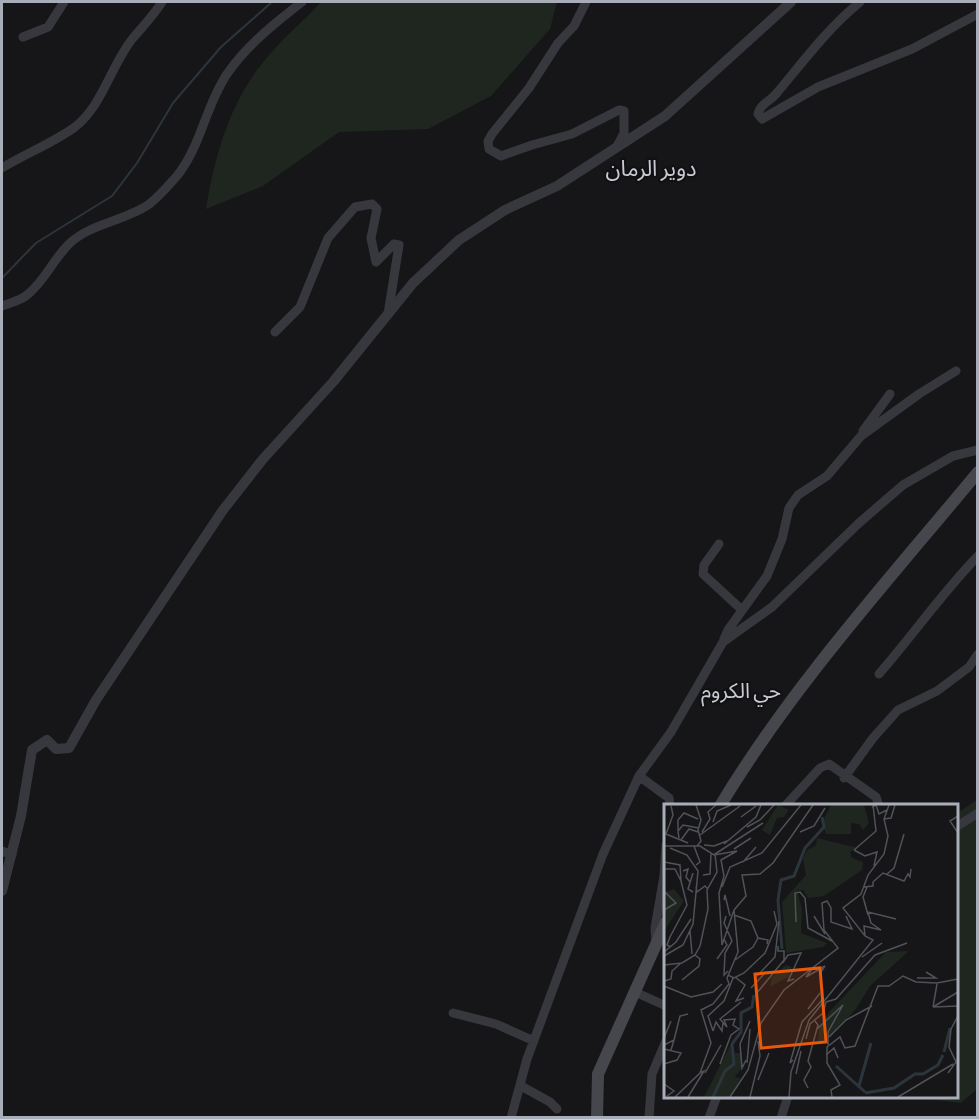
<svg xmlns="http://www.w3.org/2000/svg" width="979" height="1119" viewBox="0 0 979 1119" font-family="'Sofia Sans Condensed','Noto Sans Arabic',sans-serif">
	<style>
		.green { fill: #1e261f }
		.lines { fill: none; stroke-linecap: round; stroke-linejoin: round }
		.stream { stroke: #2c353c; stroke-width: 2 }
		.minor { stroke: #37383d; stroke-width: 9 }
		.tertiary { stroke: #37383d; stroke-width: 10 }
		.secondary { stroke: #45474d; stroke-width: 12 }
		.labels { text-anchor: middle; stroke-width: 4.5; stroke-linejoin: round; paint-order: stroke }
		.neighbourhood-label { font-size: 21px; fill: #c9ccd4; stroke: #111113 }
		.quarter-label { font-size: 22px; fill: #c9ccd4; stroke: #111113 }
		.inset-river { fill: none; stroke: #2c353c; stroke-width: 3 }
		.inset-road { fill: none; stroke: #505258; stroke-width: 1.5 }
		.view { fill: #e8590c; fill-opacity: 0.15; stroke: #e8590c; stroke-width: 3 }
		.inset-edge { fill: none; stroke: #a8adb8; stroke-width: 3 }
	</style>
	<rect width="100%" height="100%" fill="#161618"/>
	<!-- green -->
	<path class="green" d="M321,2h236l-7,27 -59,67 -63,33 -89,3 -76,54 -57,23c8,-50 23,-104 55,-144 17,-23 41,-42 60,-63z
		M977,800v289l-16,14 -49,-6 44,-1 1,-283z"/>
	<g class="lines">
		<!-- stream -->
		<path class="stream" d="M2,278l34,-35 76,-47 25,-33 36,-60 48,-56 51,-45"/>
		<!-- minor -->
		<path class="minor" d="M586,2l-12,24 -16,17 -29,45 -37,46 -4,7 1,8 12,7 31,-11 40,-11 47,-24 5,1v22l-8,15
			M860,2c-33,27 -57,60 -84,92 -7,8 -16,10 -18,20l4,5 56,-32 94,-38 66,-35
			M23,37l25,-10 16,-25
			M2,168c23,-14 51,-25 73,-41 28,-22 36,-62 58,-89 11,-13 20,-22 29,-36
			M2,306c7,-3 18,-5 25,-11 18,-14 26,-36 43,-52 22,-20 54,-22 78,-38 10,-7 21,-20 29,-29 25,-32 28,-69 50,-102 20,-29 48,-51 75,-72
			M275,332l25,-25 28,-69 27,-31 17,-3 5,5 -6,29 5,24 18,-18 5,1 -11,69
			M863,431l27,-37
			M719,544l-15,21 -1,9 39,36
			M724,639l4,-9 39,-54 15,-37 7,-31 9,-13 29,-19 34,-40 58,-42 37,-23
			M879,674c34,-39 63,-81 99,-118
			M639,776l30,22 1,8
			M844,778l29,-40 25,-28 39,-19 32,-24 9,-13
			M785,806l35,-38 9,-4 47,33 3,9
			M956,827l22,-14
			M2,851l10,4
			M656,943l-1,-15 9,-52 2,-31
			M635,992l31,14
			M453,1013l43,11 38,17
			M521,1086l29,16 7,7
			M511,1118l16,-59 76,-205 36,-78 32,-44 52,-90 49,-35 87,-84 44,-38 50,-29 25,-6
			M649,1118l3,-44 14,-33
			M709,1118l8,-22
			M781,1118l7,-22"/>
		<!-- tertiary -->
		<path class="tertiary" d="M2,891l19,-75 11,-66 15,-10 9,9 13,-1 27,-48 127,-190 40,-51 70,-77 80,-99 46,-43 46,-30 52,-24 108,-70 126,-114"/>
		<!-- secondary -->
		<path class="secondary" d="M720,806c73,-121 168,-225 258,-334
			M597,1118l1,-44 68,-152"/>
	</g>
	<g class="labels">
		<!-- neighbourhood labels -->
		<g class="neighbourhood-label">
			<text x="741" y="698">حي الكروم</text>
		</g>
		<!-- quarter labels -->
		<g class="quarter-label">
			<text x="651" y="176">دوير الرمان</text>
		</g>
	</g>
	<!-- overview -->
	<g transform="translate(664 804)">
		<rect width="294" height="294" fill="#161618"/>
		<path d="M114,1l11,5 -5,7 -7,1 -7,17 -8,-5zM167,1h33l5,18 -6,7 -4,-6 -8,-1v11h-25l-4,-11zM153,34l41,10 -8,4 2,6 11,4 -1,8 -38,26 -16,2 -5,-8 -6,1 5,18 -1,24 26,10 -4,4 -37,6 -4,-51 24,-27 -3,-17 5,-9 8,-3zM10,85l10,12 -20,30v-38zM245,147l-39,35 -14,23 -31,33 -7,-1 1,-14 11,-16 56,-59zM122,161l6,2 -4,10 -18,10 2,-10zM69,236v13h9v15l-7,9 6,1 -11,19h-26z" fill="#1e261f"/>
		<path class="inset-river" d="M118,145l-4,-49 3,-20 13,-4 11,-28 19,-21 -2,-10M280,248l6,-24M172,262l29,26M195,282l12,-43M201,289l29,-5 21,-14h8l15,-9 5,-10M49,293l12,-26 9,-7 -2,-20 9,-12v-19l11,-6 2,-12"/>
		<path class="inset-road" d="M32,1l5,15 -3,10 3,11 -4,5M7,2l2,9 -7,19 22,9M208,3l4,-2 3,9 8,-4M294,12l-8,5 8,12M77,13l15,-11M220,15l7,-1 4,-13M49,18l4,-11 14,-6M83,23l13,-7 14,-15M14,26v-10l6,-7 14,6M38,28l8,-13 -2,-7 8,-7M136,28l14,-6 11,-18M36,31l40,-29M15,34l-1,-7 5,-6 16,3M17,36l8,-11 9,3M60,40l32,-27 5,-12M40,41l10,1 13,-5M0,42h36l14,9 23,-4 -16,9 3,16 -5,17 3,52 12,-35 4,42 -11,26 2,6 -16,20 -12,6 10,33 -11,30 -25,24M30,42l6,16 -4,3M70,45l17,-11M190,46l22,-19 -3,-26M190,46l11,6 12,-4 -3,14M0,58l16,3 1,16 -6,-12h-11M79,58l13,-15M19,67l5,-2 -2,8 4,5M29,69l-5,16 5,3M223,70l7,-6 10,-34M39,71l7,-1 1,-20M32,83l1,5 8,-6 3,3M58,83l8,-20 32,-14 39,-48M200,83l9,-1v-4l10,-9 21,8 4,-7 2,3 1,-8M203,83l-4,10 5,18M0,87l12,12 -12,7M60,96l1,-5 5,21M70,106l12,-14 -4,-21 18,-1 13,-11 40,-58M70,111l17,6 7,17 10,2 -1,4M62,112l-2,7 8,18 -7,12 -1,22 4,-4M150,112l11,18M132,118l-1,-29 5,-1 5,6 3,30 24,13M26,127l2,23M201,132l-1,-10 17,4 -10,-7 -3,-11 28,7M114,142v5h6v10l4,-6 13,-2 -13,28 6,-2M7,143l-4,-2 3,-8 17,-32 -6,-24M0,148l12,-10 15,-23M0,152l19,-11 10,-21 5,-53 -11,-16 -17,-7M198,153l20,-14M53,155l10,-14 -3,-6M71,156l18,-13 5,-9M0,161l18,-2 13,-8 5,-9 8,-37 -1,-19 10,-18 -2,-18 48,-31M148,165l-6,8 19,-11 -4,6M64,171l6,3 10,-5 21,-20 12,-29 -3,-13M93,172l18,-19 4,-36M71,173l10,8 -9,16 8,-3M253,174h19l-10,-6M18,176l17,-14 1,-7 -5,-4M0,177l7,-2 1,-8 9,-8M273,179l21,-4M0,182l27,11 22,-5 9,-8M87,184l15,-16M294,188l-25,15 25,-1M92,190l28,-34M162,198l10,-3 39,-44 32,-12M269,203l4,-23M144,205l12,-16M153,225l26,-24 -15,27v13M49,227l-5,-15 16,-15 9,-23M49,227l3,-9 6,9 1,-8M165,233l17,-17 26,-14M0,234l7,-17M142,235l4,-15 13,-11 3,-11M10,236l6,-24 8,-2M0,241l10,-5 -3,10M0,245l17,4 -4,7 -13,4M162,251l8,-7 4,10M82,256l-4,8 -2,-24 10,-23M129,256l-3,3 12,-41 22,-24M83,259l3,-34M56,260l11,-29 8,-6 -6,-4 2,-6 -11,1 3,7 -7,-8 21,-17M41,269l16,-28M284,269l8,-11 -7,-15 2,-18 7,-13M132,270l5,-23M94,276l11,-27M0,280l10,7 -7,5M144,284l-4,-8 7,-13 -3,-6 10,-36 -3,-4M24,293l16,-26 -4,2M66,293l18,-27 13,-47 23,-33 54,-42 -14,-18 -2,-27 5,-2 4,7v14l21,7 -6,-13M86,293l10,-41 -2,-15M125,293l2,-25 18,-52 64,-80 -8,-4 -22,-28 18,-14 7,-19 16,-21 4,-18 -4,-17 5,-14M168,293l-1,-7 9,-5 -13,-22v-16l13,-10 5,11 10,-2 23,-60h11l14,-10 13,6 21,1M234,293l55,-33"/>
		<path class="view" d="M156,164l6,74 -65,6 -6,-74z"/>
		<rect width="294" height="294" class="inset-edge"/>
	</g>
	<!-- border -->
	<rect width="979" height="1119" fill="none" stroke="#a8adb8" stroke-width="6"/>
</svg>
